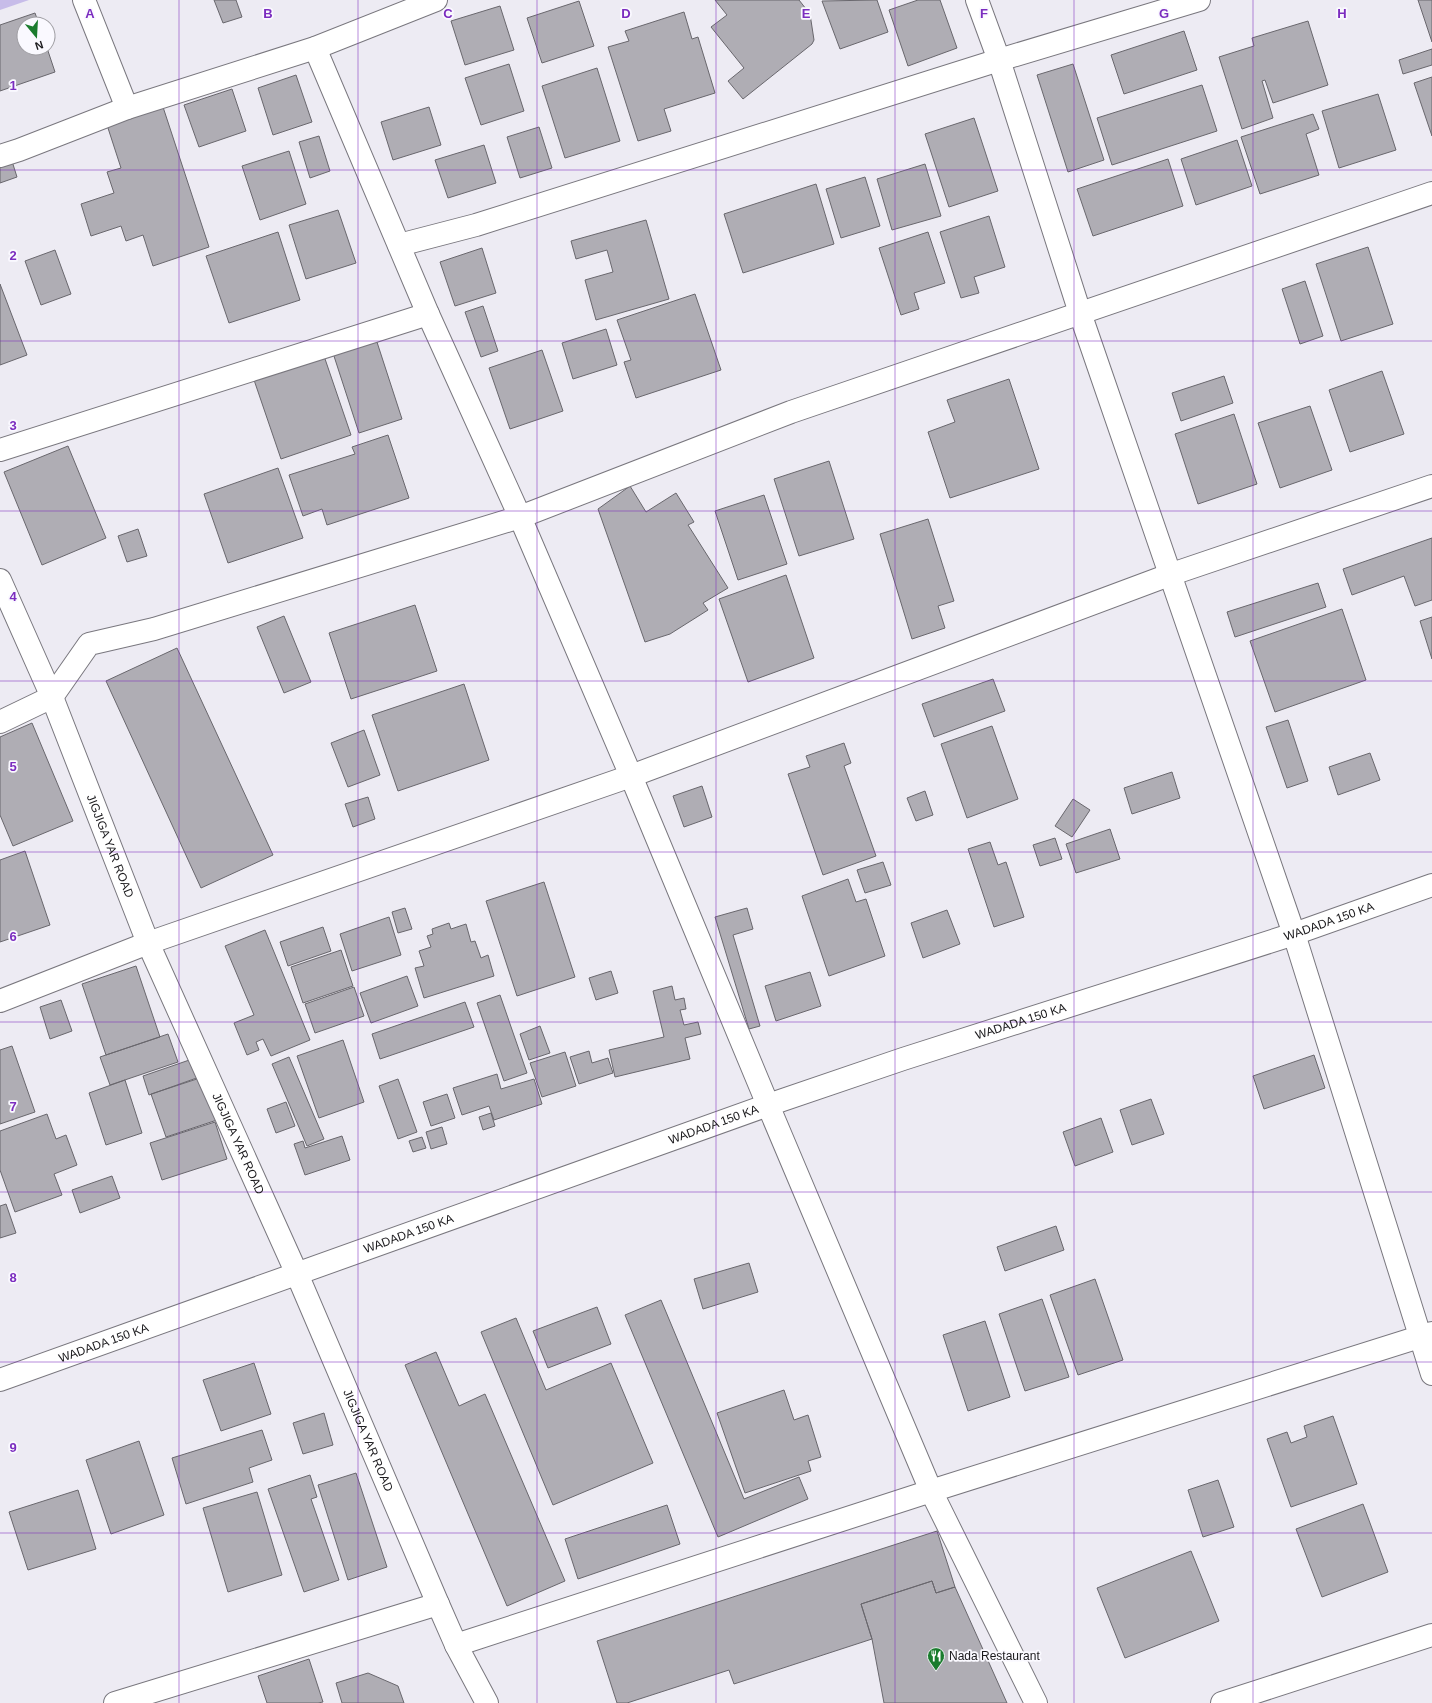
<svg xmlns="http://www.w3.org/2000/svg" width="1432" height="1703" viewBox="0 0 1432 1703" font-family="Arial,sans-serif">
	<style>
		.green { fill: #c7bce9 }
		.building { fill: #afadb4; stroke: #69676d }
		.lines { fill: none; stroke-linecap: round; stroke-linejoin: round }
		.minor-casing { stroke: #79777e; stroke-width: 24 }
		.tertiary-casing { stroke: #79777e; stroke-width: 24 }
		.minor { stroke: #fff; stroke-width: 22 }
		.tertiary { stroke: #fff; stroke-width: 22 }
		.grid { fill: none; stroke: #7b2cbf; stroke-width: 1; stroke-opacity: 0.55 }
		.labels { text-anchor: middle; stroke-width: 3.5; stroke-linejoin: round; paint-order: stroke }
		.street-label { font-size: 12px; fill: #1a191c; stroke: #faf9ff }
		.poi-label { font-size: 12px; fill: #1a191c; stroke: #faf9ff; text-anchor: start }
		.grid-label { font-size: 13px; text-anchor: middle; font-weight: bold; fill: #7b2cbf; stroke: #faf9ff; stroke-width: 3.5; stroke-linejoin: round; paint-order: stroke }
	</style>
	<rect width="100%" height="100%" fill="#edebf3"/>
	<!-- green -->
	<path class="green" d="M0,0h29l-29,10z"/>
	<!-- building -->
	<path class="building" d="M214,0h22l6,17 -19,6z
		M715,0h84l11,14 4,26 -2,4 -69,55 -15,-18 16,-13 -33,-41 16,-12z
		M877,0l11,32 -48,17 -18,-48z
		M918,0h22l17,48 -49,18 -19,-56z
		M1418,0h14v42z
		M579,1l15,45 -52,17 -15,-45z
		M500,6l14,44 -49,15 -14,-44z
		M684,12l8,27 6,-2 17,56 -51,16 7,22 -33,10 -30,-94 21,-6 -4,-10z
		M35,13l4,11h-15v24h23l8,24 -55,19v-66z
		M1308,21l20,64 -55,18 -8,-23 -3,1 11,37 -31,11 -23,-72 35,-11 -2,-8z
		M1184,31l13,39 -73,24 -13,-39z
		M1432,49v16l-29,9 -4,-14z
		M509,64l15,47 -43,14 -16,-47z
		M1073,64l31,96 -36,12 -31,-97z
		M597,68l23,73 -55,17 -23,-72z
		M296,75l16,47 -39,13 -15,-47z
		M1432,77v59l-18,-53z
		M1202,85l15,46 -105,34 -15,-47z
		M232,89l14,42 -47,16 -15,-42z
		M1378,94l18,56 -57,18 -17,-57z
		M163,107l46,140 -56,19 -10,-31 -17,6 -5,-15 -30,10 -10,-32 33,-11 -7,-21 14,-4 -14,-43z
		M429,107l12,38 -48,15 -12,-38z
		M1313,114l6,15 -13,5 13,41 -59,19 -19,-57z
		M974,118l24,73 -49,16 -24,-73z
		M539,127l13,41 -32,10 -13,-41z
		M319,136l11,35 -20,7 -11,-36z
		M1237,140l15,46 -56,19 -15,-46z
		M484,145l12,38 -48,15 -13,-38z
		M289,151l17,53 -46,16 -18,-54z
		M11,158l6,19 -17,6v-21z
		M1168,159l15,47 -90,30 -16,-47z
		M925,164l16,52 -49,14 -15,-51z
		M865,177l15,49 -39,12 -15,-49z
		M816,184l18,60 -91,29 -19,-59z
		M338,210l18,53 -50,16 -17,-54z
		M989,216l16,51 -31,10 5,16 -18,5 -21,-66z
		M646,220l23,79 -73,21 -11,-40 28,-8 -6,-22 -31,9 -5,-18z
		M278,232l22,68 -71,23 -23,-67z
		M928,232l17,51 -31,10 5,16 -18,6 -22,-67z
		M1368,247l25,77 -52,17 -25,-77z
		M482,248l14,45 -41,13 -15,-44z
		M55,250l16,44 -30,11 -16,-44z
		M1305,281l18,55 -23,8 -18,-55z
		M0,284l27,71 -27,10z
		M695,294l26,76 -85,28 -12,-36 7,-2 -14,-40z
		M483,306l15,45 -17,6 -16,-45z
		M606,329l11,36 -44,14 -11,-36z
		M375,336l27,83 -43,14 -27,-83z
		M542,350l21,61 -53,18 -21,-61z
		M323,353l28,82 -70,24 -28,-82z
		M1382,371l22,63 -54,18 -21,-62z
		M1224,376l9,27 -52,18 -9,-28z
		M1009,379l30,90 -89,29 -22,-66 27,-10 -8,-22z
		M1310,406l22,64 -52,18 -22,-65z
		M1234,414l23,70 -59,20 -23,-70z
		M388,435l21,63 -82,27 -5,-16 -19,7 -14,-41 66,-21 -3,-7z
		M68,446l38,92 -64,27 -38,-93z
		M829,461l25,78 -55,17 -25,-77z
		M278,468l25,70 -75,25 -24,-69z
		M630,486l16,26 30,-19 18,29 -6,3 40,63 -25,15 5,7 -38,24 -25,8 -47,-133z
		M764,495l23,69 -49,16 -23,-69z
		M928,519l26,82 -16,5 7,22 -33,11 -32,-105z
		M138,529l9,27 -20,6 -9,-26z
		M1432,538v62l-17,6 -11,-30 -52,19 -9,-26z
		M786,575l28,83 -66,24 -29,-83z
		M1318,583l8,24 -91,30 -8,-25z
		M415,605l22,66 -86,28 -22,-66z
		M1342,609l24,71 -91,32 -25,-71z
		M284,616l27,66 -27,11 -27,-66z
		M1432,617v42l-12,-38z
		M177,648l96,207 -72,33 -95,-207z
		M993,679l12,32 -71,26 -12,-33z
		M464,684l25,76 -91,31 -26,-76z
		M1288,720l20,61 -21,7 -21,-61z
		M32,723l41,98 -60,25 -13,-31v-78z
		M992,726l26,73 -51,19 -26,-74z
		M364,730l16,45 -32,12 -17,-44z
		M844,743l7,20 -7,3 32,90 -53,19 -35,-101 22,-7 -4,-11z
		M1370,753l10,27 -42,15 -9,-28z
		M1172,772l8,26 -48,16 -8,-26z
		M702,786l10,31 -28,10 -11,-31z
		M925,791l8,24 -17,6 -9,-23z
		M368,797l7,22 -22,8 -8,-23z
		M1073,799l17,11 -18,27 -17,-11z
		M1110,829l10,30 -44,14 -10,-29z
		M1055,838l7,21 -22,7 -7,-21z
		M990,842l8,23 8,-3 18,55 -30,10 -26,-78z
		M25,851l25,74 -50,17v-82z
		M883,862l8,23 -26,8 -8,-23z
		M848,879l8,23 10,-3 19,57 -56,20 -27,-80z
		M544,882l31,95 -58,19 -31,-95z
		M405,908l7,21 -14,4 -6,-21z
		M747,908l6,21 -20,6 27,91 -11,3 -34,-112z
		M947,910l13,34 -37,14 -12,-35z
		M389,917l12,38 -49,16 -12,-37z
		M449,923l2,6 15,-5 5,18 4,-1 6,17 7,-3 6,21 -70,22 -9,-30 9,-2 -5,-15 12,-4 -4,-11 6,-2 -1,-5z
		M323,927l8,24 -43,15 -8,-24z
		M265,930l45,110 -39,16 -8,-17 -7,3 3,8 -12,5 -13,-32 20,-8 -29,-69z
		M341,950l12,36 -50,17 -12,-36z
		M136,966l24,71 -54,18 -24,-71z
		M611,971l7,22 -22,7 -7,-22z
		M810,972l11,34 -45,15 -11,-35z
		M407,976l11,30 -47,17 -11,-30z
		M672,986l3,14 9,-2 2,11 -6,1 4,15 14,-3 3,12 -16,4 5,21 -75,18 -6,-27 55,-13 -11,-46z
		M354,987l10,29 -49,17 -10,-29z
		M500,995l27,78 -23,8 -27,-78z
		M61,1000l11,31 -22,8 -10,-32z
		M465,1002l9,25 -94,32 -8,-25z
		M540,1026l10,27 -21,7 -9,-26z
		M168,1034l10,28 -68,23 -10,-28z
		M343,1040l21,62 -45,16 -22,-62z
		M12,1046l23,66 -35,12v-74z
		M589,1051l3,12 16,-5 5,15 -34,11 -9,-27z
		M565,1052l11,34 -34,11 -12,-34z
		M1314,1055l11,33 -61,21 -11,-33z
		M198,1057l7,18 -56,20 -6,-19z
		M289,1057l35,82 -17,7 -35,-82z
		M497,1074l4,15 33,-10 8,25 -48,16 -5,-14 -27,9 -9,-27z
		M203,1077l14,43 -51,17 -15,-43z
		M398,1079l19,53 -19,7 -19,-53z
		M125,1080l17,53 -36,12 -17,-52z
		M447,1094l8,24 -24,8 -8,-24z
		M1151,1099l13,35 -32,11 -12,-35z
		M286,1102l9,24 -19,7 -9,-24z
		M491,1113l4,13 -12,4 -4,-13z
		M47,1114l9,25 10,-4 11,30 -23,9 8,21 -47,17 -15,-42v-39z
		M1101,1118l12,34 -38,14 -12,-34z
		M215,1122l12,37 -65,21 -12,-37z
		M442,1127l5,17 -16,5 -5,-17z
		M342,1136l8,24 -45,15 -11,-31 9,-3 2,7z
		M422,1137l4,11 -13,4 -4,-11z
		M112,1176l8,22 -40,15 -8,-23z
		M6,1204l10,29 -16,5v-32z
		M1056,1226l8,24 -59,21 -8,-24z
		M749,1263l9,29 -55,17 -9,-30z
		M1095,1279l28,81 -45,15 -28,-80z
		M1042,1299l27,78 -44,14 -26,-77z
		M661,1300l83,199 55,-22 9,22 -90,38 -93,-222z
		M597,1307l14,37 -63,24 -15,-37z
		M516,1318l30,72 65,-27 42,100 -100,42 -72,-173z
		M985,1321l25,76 -42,14 -25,-76z
		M436,1352l23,54 26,-12 80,187 -58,25 -102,-241z
		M254,1363l17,51 -50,17 -18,-51z
		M784,1390l10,30 14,-5 13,42 -13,4 3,10 -66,22 -28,-80z
		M324,1413l9,32 -30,9 -10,-31z
		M1333,1416l24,68 -66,23 -24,-68 20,-7 4,11 16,-6 -3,-11z
		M262,1430l10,30 -23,8 4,14 -67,22 -14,-46z
		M139,1441l25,74 -53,19 -25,-74z
		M356,1473l31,94 -39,13 -30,-95z
		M310,1475l7,22 -6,2 28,81 -35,12 -36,-103z
		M1218,1480l16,47 -31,10 -15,-47z
		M78,1490l18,59 -68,21 -19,-58z
		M257,1492l25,83 -54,17 -25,-84z
		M1363,1504l25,68 -66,25 -26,-68z
		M667,1505l13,39 -102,35 -13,-40z
		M937,1531l18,56 -19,6 -4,-12 -71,23 11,35 -138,45 -5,-14 -102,33h-10l-20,-62z
		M1191,1551l28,70 -94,37 -28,-70z
		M932,1581l4,12 19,-6 52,116h-123l-12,-64 -11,-35z
		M309,1659l14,43 -5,1h-51l-9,-27z
		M368,1673l30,13 6,17h-62l-6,-20z"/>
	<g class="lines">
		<!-- minor casing -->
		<g class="minor-casing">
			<g id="minor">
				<path d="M84,0l43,108"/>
				<path d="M977,0l22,60 81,253 214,621 138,440"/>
				<path d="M315,48l113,266 92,203 111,259 137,329 163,386 105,212"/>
				<path d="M0,156l19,-6 108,-42 188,-60 121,-48"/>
				<path d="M399,245l77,-20 523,-165 200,-60"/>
				<path d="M0,450l428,-136"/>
				<path d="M0,722l52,-25 37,-53 65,-15 366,-112 271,-105 641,-219"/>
				<path d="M0,1001l148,-58 483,-167 538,-201 263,-89"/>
				<path id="s1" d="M297,1274l141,330 18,41 31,58"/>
				<path d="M456,1645l475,-154 501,-158"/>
				<path d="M115,1703l323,-99"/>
				<path d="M1222,1703l210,-68"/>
			</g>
		</g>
		<!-- tertiary casing -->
		<g class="tertiary-casing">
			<g id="tertiary">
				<path id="s2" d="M0,580l52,117 96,246 149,331"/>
				<path id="s3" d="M0,1380l768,-275 135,-46 391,-125 138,-49"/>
			</g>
		</g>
		<!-- minor -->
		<use href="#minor" class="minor"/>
		<!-- tertiary -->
		<use href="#tertiary" class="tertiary"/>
	</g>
	<!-- grid -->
	<path class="grid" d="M179,0v1703M358,0v1703M537,0v1703M716,0v1703M895,0v1703M1074,0v1703M1253,0v1703M0,170h1432M0,341h1432M0,511h1432M0,681h1432M0,852h1432M0,1022h1432M0,1192h1432M0,1362h1432M0,1533h1432"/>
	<!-- icons -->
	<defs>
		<g id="restaurant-pin" transform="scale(0.9)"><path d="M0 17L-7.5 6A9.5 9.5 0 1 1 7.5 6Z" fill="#1b7c2e" stroke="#faf9ff"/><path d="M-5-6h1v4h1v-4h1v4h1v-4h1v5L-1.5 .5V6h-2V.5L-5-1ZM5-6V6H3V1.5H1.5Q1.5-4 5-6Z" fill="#fff"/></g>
	</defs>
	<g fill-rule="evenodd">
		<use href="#restaurant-pin" x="936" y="1656"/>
	</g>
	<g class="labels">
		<!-- street labels -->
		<g class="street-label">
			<text dy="4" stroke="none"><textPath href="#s2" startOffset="288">JIGJIGA YAR ROAD</textPath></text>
			<text dy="4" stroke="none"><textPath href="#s3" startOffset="1406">WADADA 150 KA</textPath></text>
			<text dy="4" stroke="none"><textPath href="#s3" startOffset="1082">WADADA 150 KA</textPath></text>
			<text dy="4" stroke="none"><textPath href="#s3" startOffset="758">WADADA 150 KA</textPath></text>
			<text dy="4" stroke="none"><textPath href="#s2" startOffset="612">JIGJIGA YAR ROAD</textPath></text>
			<text dy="4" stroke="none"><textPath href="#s3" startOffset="434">WADADA 150 KA</textPath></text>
			<text dy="4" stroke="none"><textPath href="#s3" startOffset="110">WADADA 150 KA</textPath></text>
			<text dy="4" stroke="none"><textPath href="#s1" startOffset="181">JIGJIGA YAR ROAD</textPath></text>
		</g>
		<!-- poi labels -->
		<g class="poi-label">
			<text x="949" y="1660">Nada Restaurant</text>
		</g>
	</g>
	<g class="grid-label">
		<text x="90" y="18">A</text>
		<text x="268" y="18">B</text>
		<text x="448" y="18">C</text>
		<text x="626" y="18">D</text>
		<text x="806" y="18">E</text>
		<text x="984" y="18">F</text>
		<text x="1164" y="18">G</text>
		<text x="1342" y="18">H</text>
		<text x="13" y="90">1</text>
		<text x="13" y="260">2</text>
		<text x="13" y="430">3</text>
		<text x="13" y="601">4</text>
		<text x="13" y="771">5</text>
		<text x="13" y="941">6</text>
		<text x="13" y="1111">7</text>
		<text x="13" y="1282">8</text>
		<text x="13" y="1452">9</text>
	</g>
	<!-- north arrow -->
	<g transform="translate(36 36) rotate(162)"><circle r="19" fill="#faf9ff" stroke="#a09fa4"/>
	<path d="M0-3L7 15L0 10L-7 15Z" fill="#1b7c2e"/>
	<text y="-6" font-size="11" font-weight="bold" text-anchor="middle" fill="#1a191c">N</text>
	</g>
</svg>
